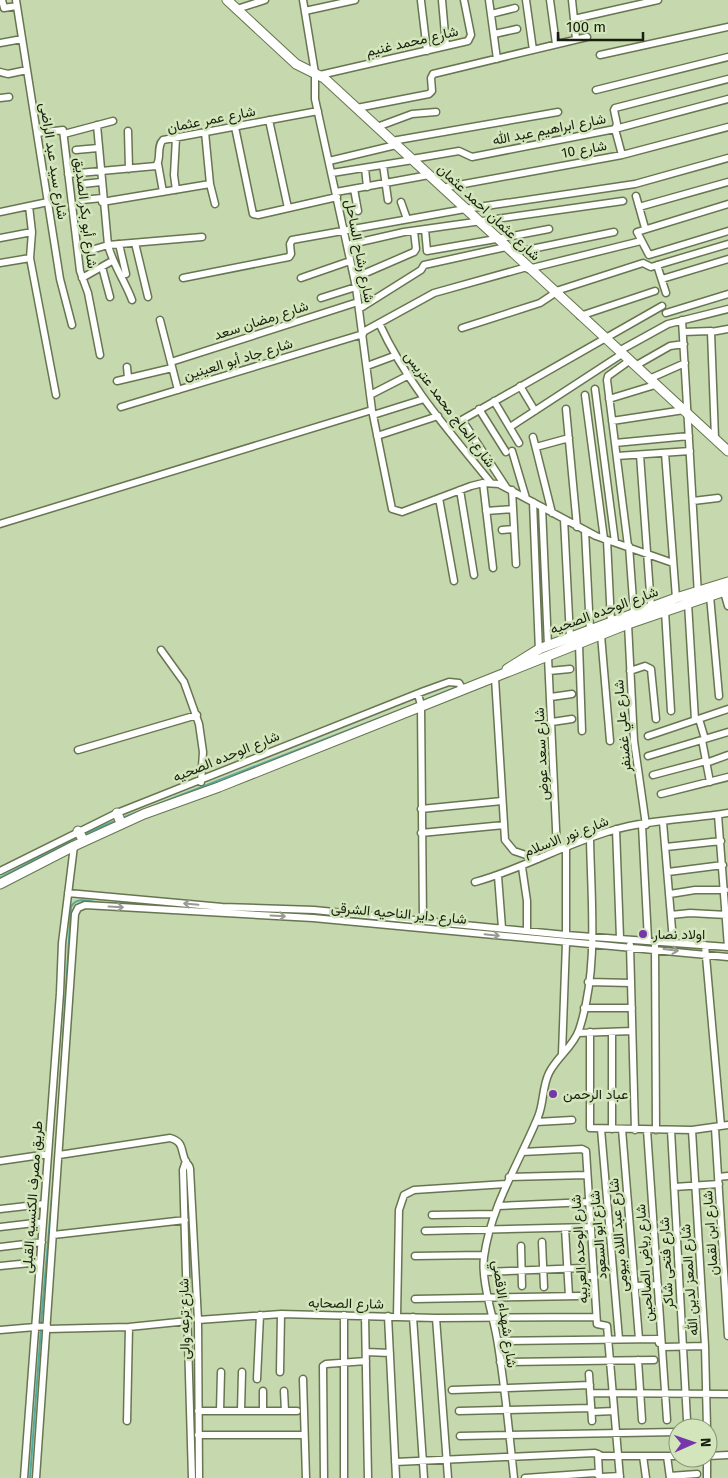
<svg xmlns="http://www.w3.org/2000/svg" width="728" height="1478" viewBox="0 0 728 1478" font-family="'Fira Sans',Vazirmatn,sans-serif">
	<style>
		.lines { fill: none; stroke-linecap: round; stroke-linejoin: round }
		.stream { stroke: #52aaa1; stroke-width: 2 }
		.minor-casing { stroke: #677650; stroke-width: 9 }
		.tertiary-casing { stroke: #677650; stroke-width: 11 }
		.minor { stroke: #fff; stroke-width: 6 }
		.tertiary { stroke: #fff; stroke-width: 9 }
		.oneway { stroke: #989a93 }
		.poi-dot { fill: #7836ab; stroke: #d2e5bb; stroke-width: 2 }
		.labels { text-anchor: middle; stroke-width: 5; stroke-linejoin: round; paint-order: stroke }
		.street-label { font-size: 14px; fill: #191f0f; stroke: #d2e5bb }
		.poi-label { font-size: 14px; fill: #191f0f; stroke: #d2e5bb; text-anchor: start }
	</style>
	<rect width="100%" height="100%" fill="#c6d8ae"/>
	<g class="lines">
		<!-- stream -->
		<path class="stream" d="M422,701l35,-14
			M122,818l296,-115
			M83,835l34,-15
			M0,878l78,-41
			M104,903l75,3
			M331,917l79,7
			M58,1122l13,-215c5,-11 18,-6 29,-4
			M41,1324l15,-175
			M30,1478l11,-150"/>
		<!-- minor casing -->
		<g class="minor-casing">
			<path id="minor" d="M2,0l2,8 12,-2
				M16,0l44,279 12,46
				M303,0l12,73v26l41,188 16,123 20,99 10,3 69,-26 12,-3 16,1 97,52 77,27
				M442,0l4,46
				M489,0l8,59
				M526,0l7,50
				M550,0l6,44
				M572,0l4,39
				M421,1l6,50
				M237,9l28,-9
				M305,11l50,-11
				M491,14l24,-6
				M574,19l84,-19
				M494,34l23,-5
				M0,43l22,-4
				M600,55l128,-28
				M0,72l8,2 19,-4
				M320,75l148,-34 3,-6 -7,-35
				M596,90l132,-33
				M0,98l9,-1
				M357,108l72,-14 3,-3 -1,-13 2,-4 154,-37
				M269,120l19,88
				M97,125l11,120c5,20 17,36 24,55
				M235,127l18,87 5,1 79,-18
				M377,127l35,-13 24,-2
				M615,129l2,-5 -3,-14 1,-2 113,-29
				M615,129l7,26
				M128,131l1,38
				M205,132l5,52 5,20
				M37,133l26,-3 17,141 8,22 12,62
				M64,134l49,-13
				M392,141l166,-29
				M76,150l22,-2
				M412,159l47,-8 13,6 143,-28 113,-30
				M329,161l67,-16
				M158,164l5,28
				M383,165l5,35
				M365,168l2,19
				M332,173l81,-13
				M68,174l88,-8c6,-7 0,-19 7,-26l155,-29
				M83,184l18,-2
				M442,188l180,-33 106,-28
				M354,189l4,22
				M176,190l-2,-15 2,-37
				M336,192l93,-17
				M636,196l9,32
				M82,200l20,-2
				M102,202l108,-18
				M401,202l6,17
				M728,204l-91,28 12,23 79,-24
				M29,206l3,26 -2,26 26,137
				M639,207l89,-25
				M0,212l48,-10
				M425,229l2,22 69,-12
				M0,238l32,-6
				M497,239l52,-10
				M135,243l13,54
				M119,244l7,30
				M108,245l94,-8
				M347,245l57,-13 219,-31
				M88,251l20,-6
				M512,253l102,-21
				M0,263l30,-5
				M657,265l9,28
				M102,267l8,30
				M528,269l113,-28
				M82,278l30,-17
				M183,278l106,-21 2,-3 -1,-10 2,-4 173,-31 170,-25 93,-26
				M301,278l49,-17
				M354,278l60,-26 2,-3 -2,-18
				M662,279l66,-20
				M553,292l90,-29 8,4 77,-23
				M321,298l35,-11
				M359,309l62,-39 3,-5 82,-18
				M666,313l62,-19
				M580,316l75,-25
				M160,320l18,70
				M682,320l16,275
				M379,323c28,61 70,108 112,160
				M462,328l78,-25 15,-10
				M363,332l71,-39 93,-26
				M683,332l28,-1
				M619,351l49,-27 60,-15
				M171,362l187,-60
				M367,366l27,-10
				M635,366l35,-20 14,-2
				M127,367l1,11
				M649,379l36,-16
				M117,381l55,-13
				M520,386l15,25
				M595,389l20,153
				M370,395l37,-19
				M585,395l19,144
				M609,399l46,-14
				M494,401l25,42
				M121,407l242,-73
				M479,409l27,43
				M566,409l11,118
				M373,415l51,-16
				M462,420l44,67
				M612,421l72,-11
				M453,425l209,-119
				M510,427l112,-73
				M377,436l61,-20
				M533,437l19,76
				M715,438l-4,-106 17,-3
				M615,443l74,-7
				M536,447l33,-9
				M512,451l14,47
				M665,453l11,145
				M640,455l11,152
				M617,456l73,-5
				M483,483l10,85
				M460,490l14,85
				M512,490l4,74
				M439,498l15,83
				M693,501l25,-3
				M533,502l6,149
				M542,507l6,139
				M486,511l27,-2
				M564,519l6,118
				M0,524l372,-114
				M502,530l12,-1
				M585,531l5,99
				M607,540l4,82
				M628,546l-21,-166 1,-4 21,-15
				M629,546l5,68
				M724,592l4,14
				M710,596l9,100
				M688,603l7,117
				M665,611l6,100
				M628,624l6,117 12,84
				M601,635l9,106
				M579,644l3,87
				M161,650l23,32 15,42 4,28 -2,30
				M548,657l9,193
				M549,671l21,-2
				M630,671l15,-5 6,3 5,50
				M495,678l10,162 9,11 24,8
				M418,694l3,11 2,216
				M551,697l21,-3
				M699,719l6,20
				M552,722l20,-3
				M648,736l80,-27
				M702,740l8,42
				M78,750l119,-35
				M648,756l80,-24
				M706,763l22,-8
				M653,775l53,-14
				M661,794l67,-17
				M421,809l81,-8
				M718,815l10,132
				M663,822l10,119
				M642,825l6,115
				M616,829l4,109
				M421,833l83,-8
				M666,847l55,-6
				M522,867l5,34v30
				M0,871l117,-58 307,-122 25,-9 10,1 4,7
				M668,872l55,-7
				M498,876l4,52
				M475,882c48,-13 91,-39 139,-52 33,-10 79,-11 114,-17
				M68,893l154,14 92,3 252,25 162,12
				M670,894l25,-4h30
				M671,915l19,-2 37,2
				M566,935v-88
				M630,945l5,185
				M705,945l16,181
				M655,946l1,184
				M588,982l43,1
				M584,1008h48
				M590,1032v96l102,2 36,-5
				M612,1032v97
				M578,1033l54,-2
				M562,1054l4,-111
				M536,1122l36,-2
				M715,1128l13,208
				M601,1129l18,210
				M622,1129l17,210
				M647,1130l20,290
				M671,1130l16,290
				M692,1130l13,216 2,82
				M522,1152l60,-3 4,2 11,173 10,2 13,152
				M59,1155l111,-17c15,4 10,13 16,24 2,2 4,5 4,7l8,151 1,158
				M0,1161l48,-7
				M186,1161l-3,9 9,308
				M509,1177l78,-2
				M718,1177l10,-1
				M674,1187l45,-3
				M498,1206l91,-4
				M0,1209l44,-5
				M432,1215l63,-1
				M0,1227l43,-5
				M565,1228l4,68
				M425,1231l166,-4
				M53,1235l132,-15
				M542,1242l2,45
				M521,1246l1,40
				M0,1247l42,-5
				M415,1256l69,-1
				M0,1266l40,-4
				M484,1272l99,-4 2,8h9
				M635,1286l23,-1
				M415,1299l165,-3
				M344,1315v163
				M365,1316l3,162
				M388,1316l8,162
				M397,1317l2,-107 5,-15 10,-5 92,-6
				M413,1317l11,161
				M436,1318l12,160
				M198,1320l83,-6 155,4 160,-1
				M47,1329l82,-2 59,-6
				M0,1330l47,-4
				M498,1341l160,-2 1,4h2
				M663,1347l42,-1
				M366,1352l24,1
				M638,1360l4,60
				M500,1362l154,-2
				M280,1372l1,-58
				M589,1374l3,47
				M257,1379l3,-64
				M303,1379l3,99
				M452,1390l138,-5
				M284,1391l1,20
				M590,1393l138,1
				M198,1411h99
				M220,1411l1,-39
				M241,1411l1,-39
				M263,1411v-20
				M459,1411l132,-3
				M592,1412l22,-1
				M127,1421l2,-94
				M198,1435h106
				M460,1436l218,-4
				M598,1454l1,22
				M643,1456l3,22
				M667,1456l3,22
				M708,1456l20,-1
				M395,1462l200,-9 7,3h76
				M670,1476l27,-2
				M24,1478l36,-485 2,-50 12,-97
				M36,1478l39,-564 3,-6 7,-3 228,13 415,39
				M324,1478l-1,-112 3,-2 40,-3
				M514,1478c-5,-46 -9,-93 -17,-139 -4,-24 -16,-58 -13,-82 7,-51 35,-94 54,-140 6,-14 4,-30 11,-44 8,-16 24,-26 30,-43 20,-60 12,-129 11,-192
				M525,1478l70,-5 7,4 18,-1
				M707,1478v-20"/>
		</g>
		<!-- tertiary casing -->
		<g class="tertiary-casing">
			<path id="tertiary" d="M227,0l69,64 28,14 404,373
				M507,669l32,-20 137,-51 52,-16
				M117,813l4,10
				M78,831l6,10
				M0,884l74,-38 70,-32 75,-27 409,-163 100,-34"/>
		</g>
		<!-- minor -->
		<use href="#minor" class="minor"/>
		<!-- tertiary -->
		<use href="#tertiary" class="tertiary"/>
	</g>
	<!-- one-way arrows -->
	<defs><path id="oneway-shaft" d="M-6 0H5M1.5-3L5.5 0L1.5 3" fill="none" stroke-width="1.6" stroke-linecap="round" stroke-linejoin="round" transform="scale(1.25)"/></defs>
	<g class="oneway">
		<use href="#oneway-shaft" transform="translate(191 904) rotate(-175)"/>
		<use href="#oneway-shaft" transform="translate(116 907) rotate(3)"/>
		<use href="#oneway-shaft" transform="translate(278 916) rotate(3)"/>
		<use href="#oneway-shaft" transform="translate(492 935) rotate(6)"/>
		<use href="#oneway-shaft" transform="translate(671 950) rotate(7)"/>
	</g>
	<!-- markers -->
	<g class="poi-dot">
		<circle cx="643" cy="934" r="5"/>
		<circle cx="553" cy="1094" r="5"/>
	</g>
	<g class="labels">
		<!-- street labels -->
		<g class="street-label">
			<text transform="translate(412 41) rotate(-13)" y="5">شارع محمد غنيم</text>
			<text transform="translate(211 119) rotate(-11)" y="5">شارع عمر عثمان</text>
			<text transform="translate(549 129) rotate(-11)" y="5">شارع ابراهيم عبد الله</text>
			<text transform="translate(584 149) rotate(-10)" y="5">شارع 10</text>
			<text transform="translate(54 161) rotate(81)" y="5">شارع سيد عبد الراضى</text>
			<text transform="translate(489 212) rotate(43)" y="5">شارع عثمان احمد عثمان</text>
			<text transform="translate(86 213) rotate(83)" y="5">شارع أبو بكر الصديق</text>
			<text transform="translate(360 251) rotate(79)" y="5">شارع رشاح الساحل</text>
			<text transform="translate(261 320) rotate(-18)" y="5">شارع رمضان سعد</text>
			<text transform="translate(238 359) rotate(-17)" y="5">شارع جاد أبو العينين</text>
			<text transform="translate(450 409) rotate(53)" y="5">شارع الحاج محمد عتريس</text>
			<text transform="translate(604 610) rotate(-20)" y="5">شارع الوحده الصحيه</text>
			<text transform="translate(622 726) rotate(-95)" y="5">شارع علي غضنفر</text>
			<text transform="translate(541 754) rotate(-93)" y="5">شارع سعد عوض</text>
			<text transform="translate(226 756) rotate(-22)" y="5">شارع الوحده الصحيه</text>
			<text transform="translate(566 836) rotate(-21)" y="5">شارع نور الاسلام</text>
			<text transform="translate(399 913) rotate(5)" y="5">شارع داير الناحيه الشرقى</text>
			<text transform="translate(32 1197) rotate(-86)" y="5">طريق مصرف الكنسيه القبلى</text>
			<text transform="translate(710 1233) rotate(-94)" y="5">شارع ابن لقمان</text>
			<text transform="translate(598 1235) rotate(-95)" y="5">شارع ابو السعود</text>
			<text transform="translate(618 1235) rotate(-95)" y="5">شارع عبد اللاه بيومى</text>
			<text transform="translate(579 1249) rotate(-94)" y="5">شارع الوحده العربيه</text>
			<text transform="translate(644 1263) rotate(-94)" y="5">شارع رياض الصالحين</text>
			<text transform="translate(666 1263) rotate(-93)" y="5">شارع فتحى شاكر</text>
			<text transform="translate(689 1280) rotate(-94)" y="5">شارع المعز لدين الله</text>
			<text transform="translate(346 1303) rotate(1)" y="5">شارع الصحابه</text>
			<text transform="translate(505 1314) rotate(82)" y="5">شارع شهداء الاقصي</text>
			<text transform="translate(184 1319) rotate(-91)" y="5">شارع ترعه والى</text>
		</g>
		<!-- poi labels -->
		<g class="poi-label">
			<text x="653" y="939">اولاد نصار</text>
			<text x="563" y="1099">عباد الرحمن</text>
		</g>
	</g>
	<!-- north arrow -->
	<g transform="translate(693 1443) rotate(88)"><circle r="24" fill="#d2e5bb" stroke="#889676"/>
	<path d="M0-4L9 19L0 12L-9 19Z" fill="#7836ab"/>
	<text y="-8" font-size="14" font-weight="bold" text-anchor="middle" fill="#191f0f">N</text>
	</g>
	<!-- scale -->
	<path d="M558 32v8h85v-8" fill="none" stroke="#191f0f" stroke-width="2.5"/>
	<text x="566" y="32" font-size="15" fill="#191f0f" stroke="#d2e5bb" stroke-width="4" paint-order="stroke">100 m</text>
</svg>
